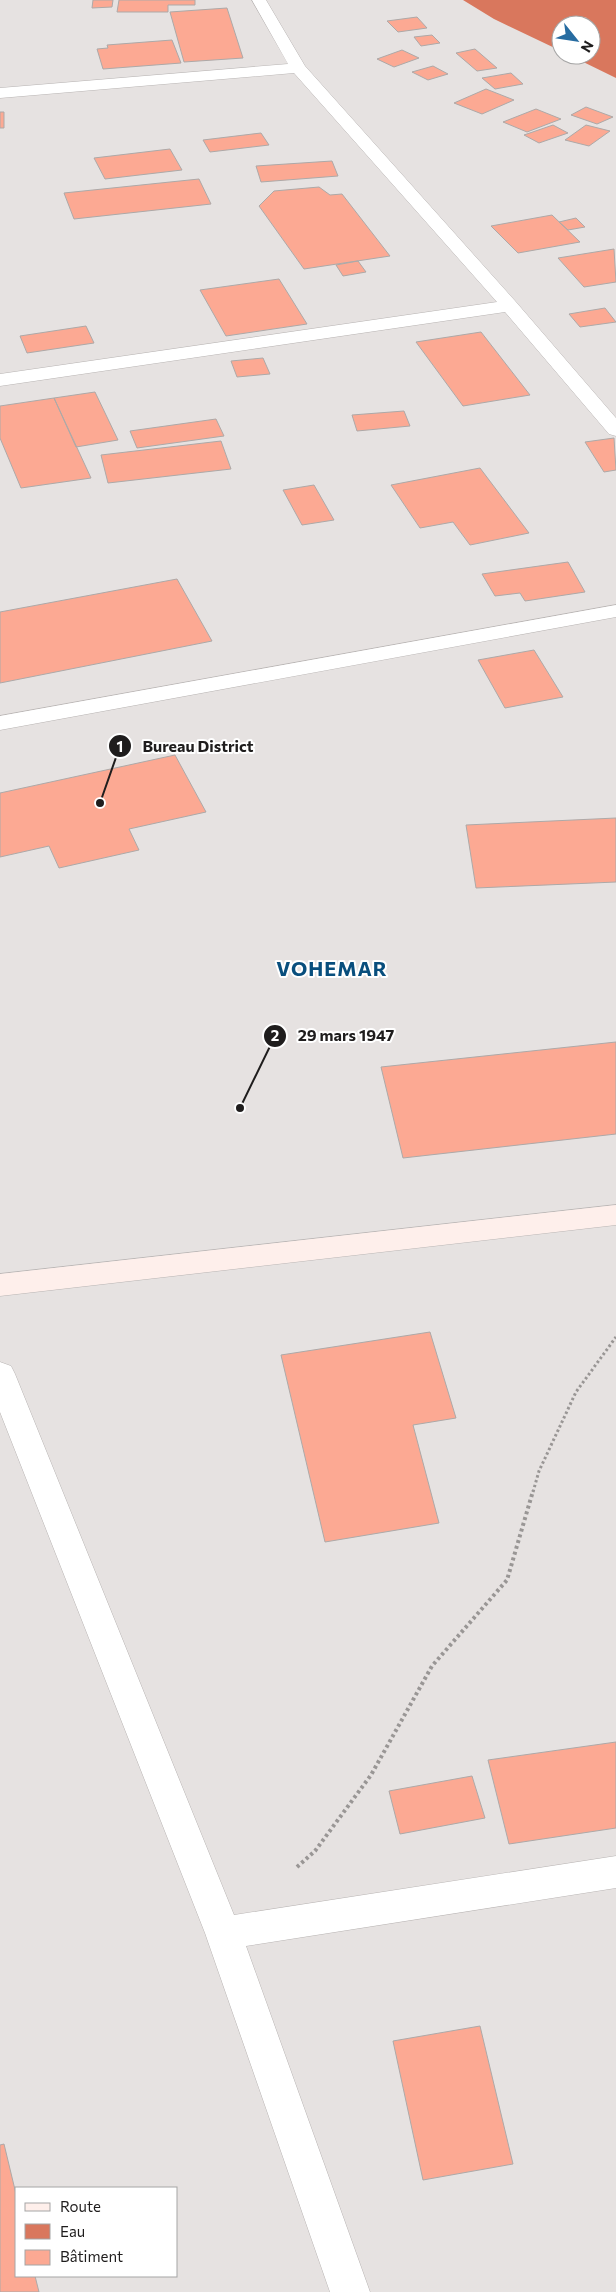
<svg xmlns="http://www.w3.org/2000/svg" width="616" height="2292" viewBox="0 0 616 2292" font-family="Commissioner,sans-serif">
	<style>
		.water { fill: #d9775d }
		.building { fill: #fca993; stroke: #ada9a8 }
		.lines { fill: none; stroke-linecap: round; stroke-linejoin: round }
		.street-casing { stroke: #b8b4b3; stroke-width: 1 }
		.secondary-casing { stroke: #b8b4b3; stroke-width: 1 }
		.path-far1 { stroke: #999695; stroke-width: 3; stroke-dasharray: 2.5 2.5; stroke-linecap: butt }
		.path { stroke: #999695; stroke-width: 4; stroke-dasharray: 3 3; stroke-linecap: butt }
		.street { fill: #fff; fill-rule: evenodd }
		.secondary { fill: #feefeb; fill-rule: evenodd }
		.labels { text-anchor: middle; stroke-width: 4; stroke-linejoin: round; paint-order: stroke }
		.district-label { font-size: 20px; font-weight: bold; letter-spacing: 1px; fill: #084e7d; stroke: #fff }
		.leader { fill: none; stroke: #1f1d1d; stroke-width: 2 }
		.callout-dot { fill: #1f1d1d; stroke: #fff; stroke-width: 2 }
		.mark-label { font-size: 15px; text-anchor: middle; font-weight: bold; fill: #fff }
		.callout-label { font-size: 16px; text-anchor: middle; font-weight: bold; fill: #1f1d1d; stroke: #fff; stroke-width: 4; stroke-linejoin: round; paint-order: stroke }
	</style>
	<rect width="100%" height="100%" fill="#e6e2e1"/>
	<!-- water -->
	<path class="water" d="M463,0h153v78l-47,-23h22v-30h-30v26l-67,-32z"/>
	<!-- building -->
	<path class="building" d="M93,0h20l-1,7 -20,1z
		M119,0h76v5h-27v7h-51z
		M227,8l16,50 -59,4 -14,-50z
		M417,17l10,11 -29,4 -11,-11z
		M432,35l8,8 -19,3 -7,-9z
		M172,40l9,23 -78,6 -6,-20 11,-1 -1,-3z
		M475,49l22,19 -20,3 -21,-18z
		M402,50l17,8 -25,9 -17,-8z
		M433,66l15,8 -20,6 -16,-8z
		M511,73l12,11 -28,5 -13,-11z
		M486,89l28,11 -32,14 -28,-11z
		M586,107l27,10 -16,7 -26,-9z
		M536,109l25,10 -34,13 -24,-10z
		M0,112h4v16h-4z
		M553,125l15,8 -29,10 -15,-8z
		M586,125l24,6 -21,15 -24,-6z
		M261,133l8,12 -59,7 -7,-12z
		M170,149l12,21 -77,9 -11,-21z
		M332,161l6,15 -77,6 -5,-16z
		M199,179l12,25 -137,15 -10,-26z
		M319,187l11,8 12,-1 48,62 -86,13 -45,-63 15,-15z
		M552,215l28,27 -62,11 -27,-27z
		M576,218l9,9 -17,3 -9,-8z
		M614,249l2,33 -32,5 -26,-29z
		M358,261l8,11 -23,4 -7,-11z
		M279,279l28,45 -81,12 -26,-46z
		M605,308l11,14 -36,5 -11,-13z
		M86,326l8,17 -67,10 -7,-17z
		M481,332l49,63 -67,11 -47,-64z
		M263,358l7,16 -33,3 -6,-16z
		M95,392l23,48 -42,7 -22,-49z
		M54,398l37,80 -70,10 -21,-50v-32z
		M404,411l6,15 -53,5 -5,-16z
		M216,419l8,17 -87,12 -7,-17z
		M614,438l2,32 -12,2 -19,-30z
		M221,441l10,28 -123,14 -7,-28z
		M480,468l49,65 -59,12 -17,-23 -33,6 -29,-43z
		M314,485l20,35 -32,5 -19,-35z
		M568,562l17,30 -60,9 -5,-8 -25,3 -13,-22z
		M177,579l35,62 -212,42v-71z
		M534,650l29,47 -58,11 -27,-48z
		M175,755l31,57 -77,17 10,21 -80,18 -10,-22 -49,11v-64z
		M616,818v64l-140,6 -10,-63z
		M616,1042v92l-213,24 -22,-91z
		M430,1332l26,86 -43,7 26,98 -114,19 -44,-187z
		M616,1742v86l-107,16 -21,-84z
		M472,1776l13,42 -85,16 -11,-43z
		M480,2026l33,138 -90,16 -30,-139z
		M4,2144l12,50v82h19l4,16h-39v-147z"/>
	<g class="lines">
		<!-- street casing -->
		<g class="street-casing">
			<path id="street" d="M252,0h14l39,66 211,236 100,116v18l-7,-2 -104,-122 -505,74v-12l497,-72 -203,-229 -294,25v-10l288,-24z
				M616,605v12l-616,113v-14z
				M0,1362l11,4 4,8 219,541 382,-59v32l-370,58 124,346h-40l-125,-359 -205,-521z"/>
		</g>
		<!-- secondary casing -->
		<g class="secondary-casing">
			<path id="secondary" d="M616,1205v20l-616,71v-22z"/>
		</g>
		<!-- path-far1 -->
		<path class="path-far1" d="M533,1492l6,-21 37,-79 40,-55"/>
		<!-- path -->
		<path class="path" d="M297,1867l18,-16 56,-76 61,-109 75,-86 26,-89"/>
		<!-- street -->
		<use href="#street" class="street"/>
		<!-- secondary -->
		<use href="#secondary" class="secondary"/>
	</g>
	<g class="labels">
		<!-- district labels -->
		<g class="district-label">
			<text x="332" y="976">VOHEMAR</text>
		</g>
	</g>
	<!-- callouts -->
	<path class="leader" d="M100 803L120 746M240 1108L275 1036"/>
	<g class="callout-dot">
		<circle cx="100" cy="803" r="5"/>
		<circle cx="240" cy="1108" r="5"/>
		<circle cx="120" cy="746" r="12"/>
		<circle cx="275" cy="1036" r="12"/>
	</g>
	<g class="mark-label">
		<text x="120" y="752">1</text>
		<text x="275" y="1041">2</text>
	</g>
	<g class="callout-label">
		<text x="198" y="752">Bureau District</text>
		<text x="346" y="1041">29 mars 1947</text>
	</g>
	<!-- legend -->
	<rect x="15" y="2187" width="162" height="90" fill="#ffffff" stroke="#a5a5a5"/>
	<rect x="25" y="2203" width="25" height="8" fill="#feefeb" stroke="#a5a5a5"/>
	<text x="60" y="2212" font-size="15" fill="#1f1d1d">Route</text>
	<rect x="25" y="2224" width="25" height="15" fill="#d9775d" stroke="#a5a5a5"/>
	<text x="60" y="2237" font-size="15" fill="#1f1d1d">Eau</text>
	<rect x="25" y="2250" width="25" height="15" fill="#fca993" stroke="#a5a5a5"/>
	<text x="60" y="2262" font-size="15" fill="#1f1d1d">Bâtiment</text>
	<!-- north arrow -->
	<g transform="translate(576 40) rotate(120)"><circle r="24" fill="#ffffff" stroke="#a5a5a5"/>
	<path d="M0-4L9 19L0 12L-9 19Z" fill="#276ca1"/>
	<text y="-8" font-size="14" font-weight="bold" text-anchor="middle" fill="#1f1d1d">N</text>
	</g>
</svg>
